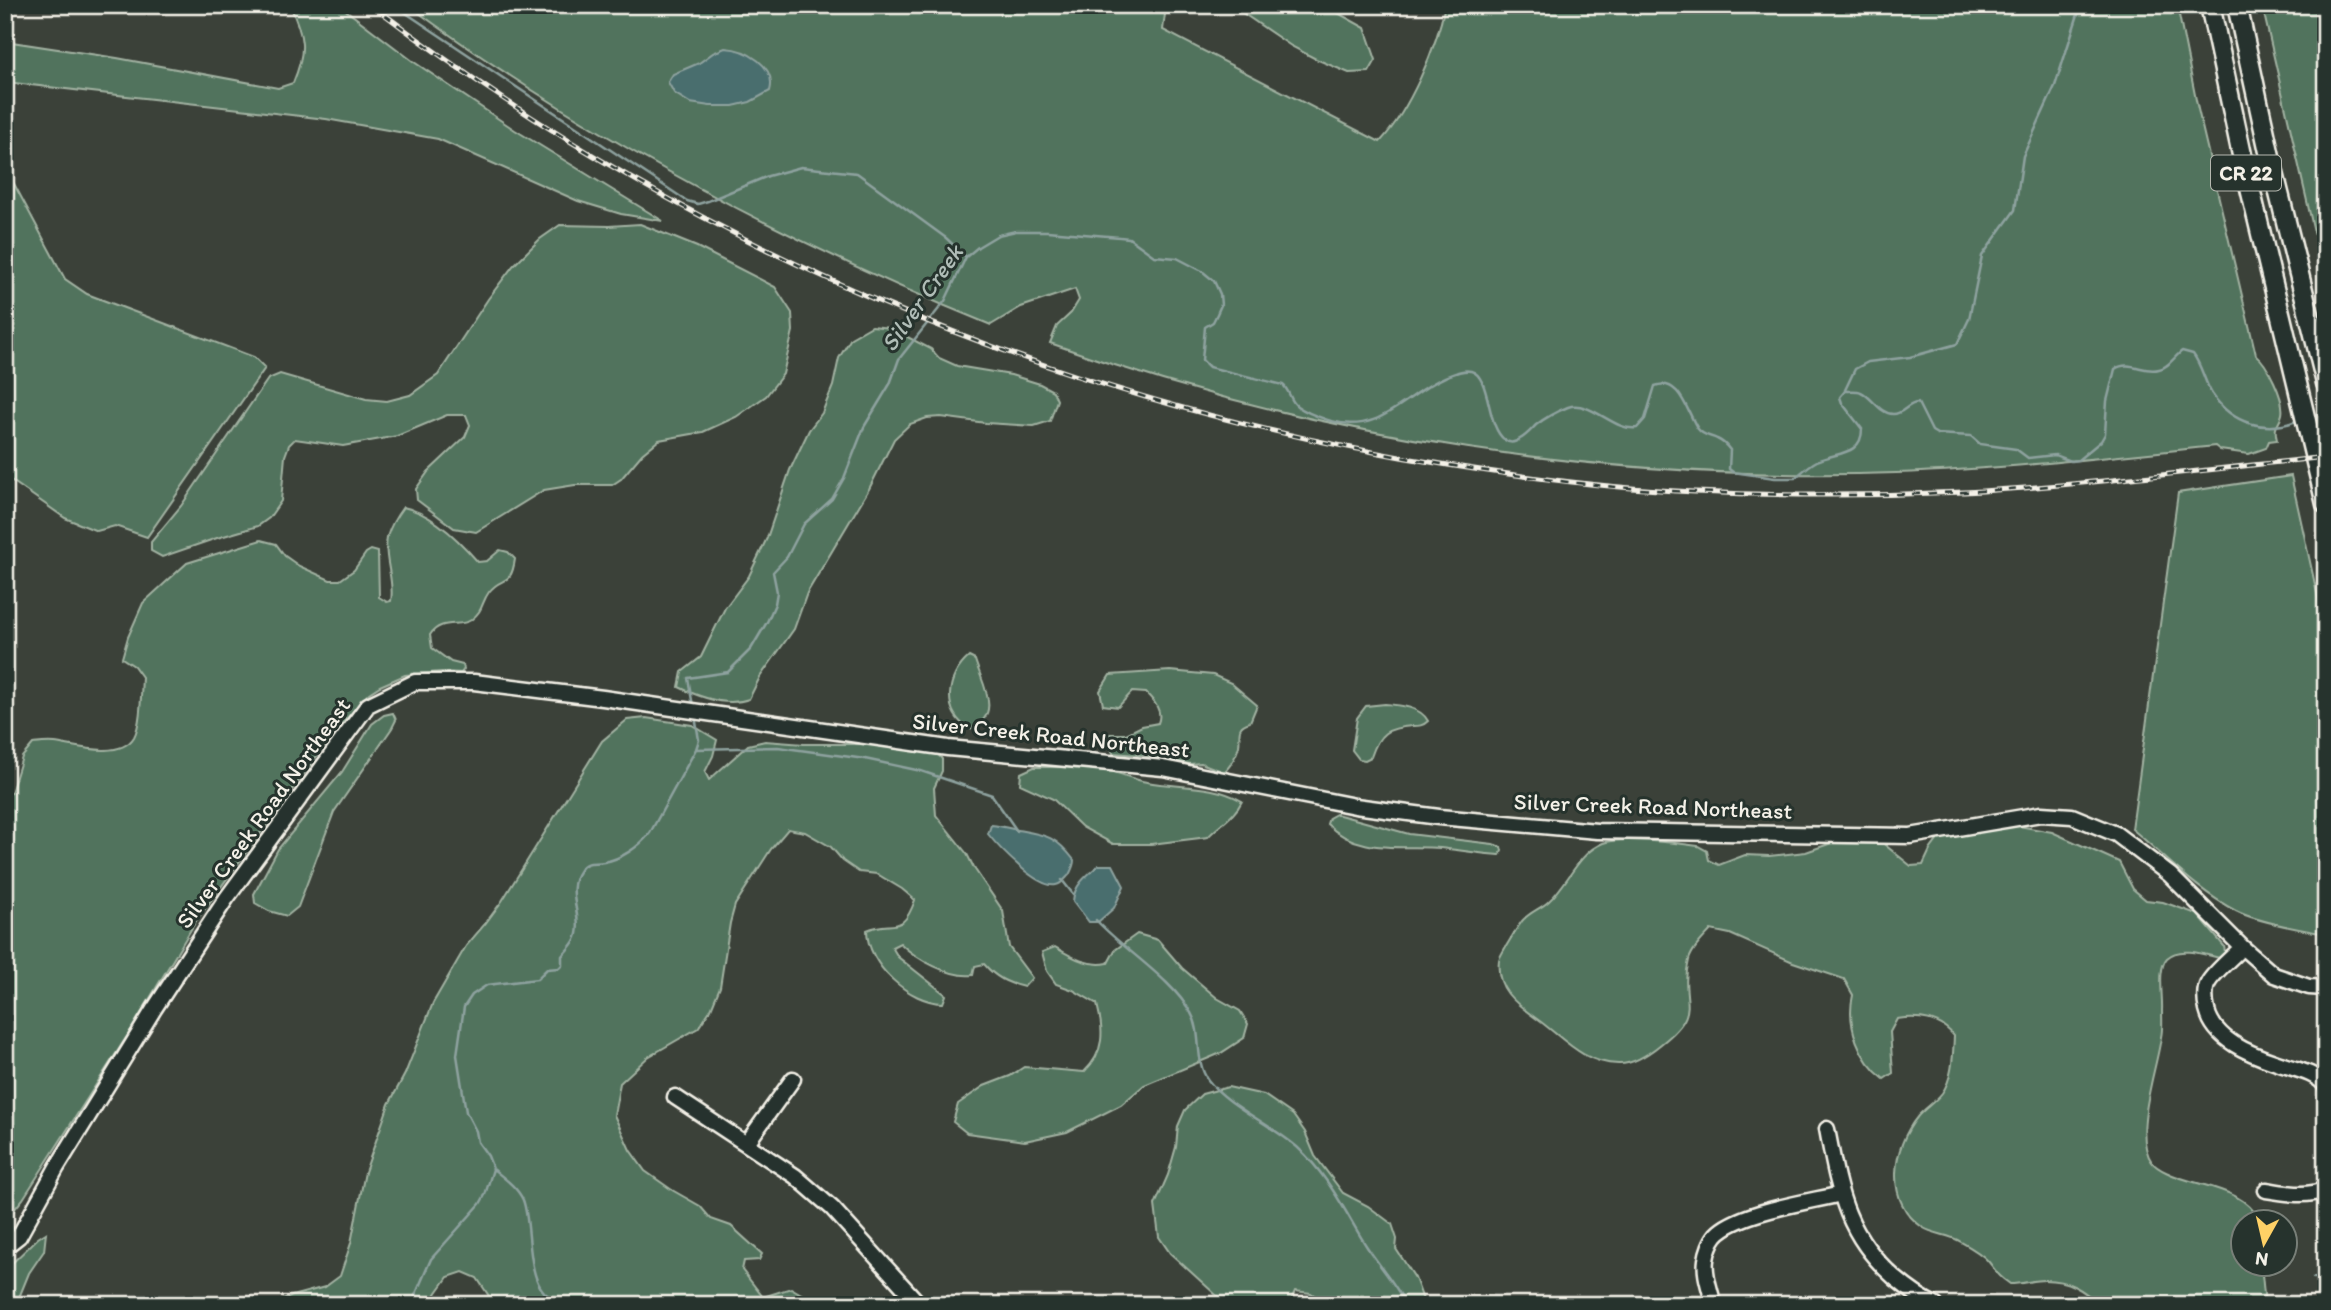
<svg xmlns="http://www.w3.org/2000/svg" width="2331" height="1310" viewBox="0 0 2331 1310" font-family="Itim,sans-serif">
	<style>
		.green { fill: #51735d; stroke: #a2b2a2; stroke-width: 2 }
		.water { fill: #4a6e6e; stroke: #8ea29f; stroke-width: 2 }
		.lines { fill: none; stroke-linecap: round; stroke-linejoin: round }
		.stream { stroke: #8ea29f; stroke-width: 2.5 }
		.minor-casing { stroke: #f4f1e8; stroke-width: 19 }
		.major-casing { stroke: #f4f1e8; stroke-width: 23 }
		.minor { stroke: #26332d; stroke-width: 14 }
		.major { stroke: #26332d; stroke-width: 18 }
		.rail-casing { stroke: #f4f1e8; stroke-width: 5 }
		.rail { stroke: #26332d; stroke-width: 2.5; stroke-dasharray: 8; stroke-linecap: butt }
		.labels { text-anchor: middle; stroke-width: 6; stroke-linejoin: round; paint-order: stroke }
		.shield { fill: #26332d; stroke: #b6b8b0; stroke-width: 2 }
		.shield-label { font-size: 21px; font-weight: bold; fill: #f4f1e8 }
		.street-label { font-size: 23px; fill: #f4f1e8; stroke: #26332d }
		.water-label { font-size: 24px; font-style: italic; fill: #b0bdb7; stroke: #26332d }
	</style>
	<rect width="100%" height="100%" fill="#3b4139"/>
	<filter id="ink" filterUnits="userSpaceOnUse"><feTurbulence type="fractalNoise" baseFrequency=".0143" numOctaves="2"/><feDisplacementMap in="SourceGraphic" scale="14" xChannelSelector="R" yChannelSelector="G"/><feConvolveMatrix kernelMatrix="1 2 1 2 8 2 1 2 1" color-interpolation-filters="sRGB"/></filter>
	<g filter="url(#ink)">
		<!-- green -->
		<path class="green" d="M290,5h49l75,57 101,68 148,91 -42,-7 -43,-13 -140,-62 -112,-20 -321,-37v-41l112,17 161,30 15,-5c14,-34 11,-44 -3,-78z
			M408,5h761l-4,9 -2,16 217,112c29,-31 57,-95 65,-137h732l20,100 59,250c11,8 29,45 26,59 -3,14 -9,9 -5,26l-8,1 -3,7 -17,6 -29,-4 -5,-4c-106,11 -212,23 -319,27 -285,9 -577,-33 -846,-130l7,-17 14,-13 8,-13 -4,-11 -54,18 -30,18c-207,-84 -403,-188 -583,-320z
			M1231,5h101l4,7 29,16 11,32 -7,12 -20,1 -33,-14 -25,-13z
			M2262,5h64v279z
			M5,167l60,112 22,15 167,63 11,11 -118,169 -32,-11 -18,5 -32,-13 -60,-42z
			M640,224l57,23 78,40 17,26 1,18 -10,43 -17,22 -30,21 -33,15 -44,8 -17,14 -21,25 -9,6h-37l-31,5 -68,42 -22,-4 -37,-28 -1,-11 12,-17 37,-35 5,-12 -4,-10h-19l-50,21 -54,10 -48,-7 -6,6 -4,11 -4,45 -12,17 -11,8 -41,12 -55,19 -11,-6v-9l30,-36 87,-127 12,-5 86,25 21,2 23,-6 28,-20 50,-76 25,-33 27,-27 20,-14 49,1z
			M872,326l18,2 41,21 8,9 18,8 54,9 29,9 13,7 4,9 -7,21 -16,5 -48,-3 -45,-6 -14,1 -17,6 -16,15 -25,50 -62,104 -13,36 -34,48 -11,22c-22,8 -50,-2 -70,-12l3,-15 19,-15 24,-49 24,-32 18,-38 23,-68 19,-40 13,-17 11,-27 6,-28 12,-20z
			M2291,476l35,158v300c-23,-4 -71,-13 -90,-23 -40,-21 -70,-54 -104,-82l46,-336z
			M403,507c29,6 56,33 75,55l9,-1 13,-11 8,2 7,7c-4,29 -13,16 -26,33 -8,11 -5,18 -18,28 -12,8 -30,-2 -41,15l2,13 19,14 12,3 1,4 -3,4 -19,-1 -37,3 -25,11 -11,7 -36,41 -137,187 -65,109 -108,169 -18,22v-422l6,-6 11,-36 11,-13c8,-1 15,-2 22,-1 21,3 65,17 79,-6 7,-13 7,-44 8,-60l-8,-11 -12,-8 6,-21 15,-34 44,-40 74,-23 15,4 9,12 14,10 31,14h10l14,-10 12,-17 5,-3 7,2 1,45 8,5 4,-1c4,-21 -8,-43 -4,-64 3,-10 10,-22 16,-30z
			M969,657l6,3c8,26 28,55 -5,69 -29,-15 -24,-53 -1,-72z
			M1170,671l43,4 18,8 26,22 -7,17c-15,4 -9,12 -11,24 -2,8 -8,20 -15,26l-23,-9 -11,1 -40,-8 -37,-3 -6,-15 2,-4h17l16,-8 16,-3c5,-12 -4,-22 -12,-30l-14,-1 -14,15 -15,-2 -3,-14 10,-16z
			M1385,704c15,1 36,3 43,17 -5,5 -9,5 -16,5 -25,2 -33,7 -41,31l-6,3 -6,-1 -7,-9 5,-32 9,-12z
			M393,713l3,7 -4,8 -58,84 -36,95 -11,9 -18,-5 -14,-8 -1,-9 24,-45 64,-77 30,-48 12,-9z
			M646,718l46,7 25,15 -4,16 -8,16 4,8 39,-35 17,-4 39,3h60l12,-3 60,11 6,7v12l-8,17 2,27 31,39 7,14 29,43 6,36 23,31 -8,9c-17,-4 -28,-9 -40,-23l-9,2 -2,9c-23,3 -57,-16 -73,-32l-8,4 6,10 48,38 -3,8c-33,0 -76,-38 -76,-73 26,-11 35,7 48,-30l-13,-11 -25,-15 -18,-2 -16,-11 -12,-14 -26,-15 -17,-3 -17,20 -36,56 -5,18 -10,64 -9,22 -13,19 -50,29 -28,26 -6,32 16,35 15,21 27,19 28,16 11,13 20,7 31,28 -3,6 -15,1 -2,9 21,27 28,-9 17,10 2,7h-315l-18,-27 -14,-6 -15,5 -20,28h-156l20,-9 33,-9 15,-11 11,-33 14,-71 24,-68 16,-30 28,-71 33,-57 19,-22 17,-23 100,-160 25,-21z
			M1034,767c26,0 51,-1 76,4 13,3 24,9 37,11 32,6 66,2 95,19 -8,17 -22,23 -34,36l-57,7h-38l-31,-17 -29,-28 -33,-15 1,-11z
			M1336,814l73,20 84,10 8,3 1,4 -2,4c-20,-1 -40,-5 -60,-7 -39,-3 -82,7 -113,-24l2,-6z
			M2008,824l44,8 67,30 14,27 13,11 17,2 34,12 27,32 1,6 -6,6c-15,-4 -40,-12 -52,0 -10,11 -4,38 -5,52 0,9 1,18 -1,27 -4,32 -29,97 -9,125 4,6 12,9 18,12 33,14 73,13 91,48h-17v42l20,1 -2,9 3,31h-165c-18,-16 -31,-25 -56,-25 -11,0 -22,4 -34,4 -13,-9 -13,-12 -22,-23 -7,-8 -18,-14 -27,-19 -12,-8 -27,-7 -39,-15 -38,-27 -30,-79 -4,-111 7,-8 17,-14 24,-23 11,-15 11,-39 12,-57 -14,-18 -37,-20 -57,-17l-7,13 3,41 -9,6c-25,-19 -38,-54 -31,-84l-9,-16 -51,-17 -63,-28 -19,-4c-8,9 -19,19 -22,30 -11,43 17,49 -28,84 -11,9 -28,21 -43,20 -34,-1 -52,-23 -77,-42 -21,-16 -46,-30 -42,-62 0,-3 21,-37 24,-40 7,-8 19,-12 26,-19 19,-17 29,-48 54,-58 18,-7 74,0 95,3l9,5 2,9 10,5 26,-10 24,1 37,-4 34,-12 40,1 31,25 12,-1 7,-15 9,-12z
			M1137,934l21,6 24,28 35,30 23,13 8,13 -4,14 -23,15 -77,32 -23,20 -54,27 -42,9 -58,-8 -14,-11 5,-18 26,-18 26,-10 14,-9 60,5c21,-20 20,-41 13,-68l-24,-14 -17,-6 -9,-13 -5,-19 13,-5c17,10 33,20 53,16l7,-13z
			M1228,1087l36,8 29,20 12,17 10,24 28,37 25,13 24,18 5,15 -1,10 19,29 10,27h-97l-17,-12 -16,-2 -6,14h-62l-57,-52 -11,-16 -4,-32 13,-30 8,-28 2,-21 7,-16 17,-16z
			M46,1233l-2,18 -15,22 -13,32h-11v-35l33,-32z"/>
		<!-- water -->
		<path class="water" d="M725,48c21,1 52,18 45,43l-20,11 -17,4h-23l-20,-3 -16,-10 -6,-11 5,-8 26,-11 14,-10z
			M991,825c10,1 18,3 27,5 28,5 38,6 56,30 0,6 -2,9 -5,15 -4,4 -7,9 -13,10 -18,4 -57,-37 -68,-51z
			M1099,865h14l11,21 -10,22 -16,14h-9l-16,-21c1,-16 14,-26 26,-36z"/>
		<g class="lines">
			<!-- stream -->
			<path class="stream" d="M394,5l293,196 11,3 10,-3 60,-25 33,-9 56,6 89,65 20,19
				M1845,390l10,-21 13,-7 42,-5 47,-13 12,-25 13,-63 33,-46 8,-54 32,-70 26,-81
				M2312,415l14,-2
				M693,706l-5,-28 40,-6 23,-23 16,-27 8,-18 2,-12 -4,-20 14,-15 17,-33 28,-25 12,-21 20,-51 26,-43 9,-25 46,-58 21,-44 12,-10 20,-12 18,-4h31l73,6 9,1 25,18 23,2 25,13 12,10 6,13 1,11 -4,9 -4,8 -8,5 -3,33 7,7 74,18c7,6 7,16 14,21 11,8 22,11 34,15 50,14 73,-26 114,-44 8,-3 17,-8 26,-6 20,5 15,56 34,69 5,4 11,2 15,-1 6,-3 11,-9 16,-14 9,-7 22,-14 32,-18 22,-8 46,25 69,21l8,-9 10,-33c25,-10 33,29 43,43 6,8 12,6 19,10 5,2 10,7 13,11l-1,19 4,3 42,6h20c7,-6 14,-13 22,-17 19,-9 45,-5 45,-32l-20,-26 -2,-6 5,-6c5,0 12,-1 16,1 11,5 19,22 32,22 11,0 14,-11 25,-11l14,28 5,3 34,2 9,8 36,5 12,9 27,-3 16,6 7,-1 23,-19 4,-7 2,-33 8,-32c15,-10 29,5 44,0 10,-2 15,-12 23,-18l11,3c9,12 11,27 19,40 20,30 54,40 87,26
				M696,749l82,-2 87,12 56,12 71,24 25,36
				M1062,880l11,14
				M1096,920c28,30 76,59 95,93 12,20 3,48 17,67 19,25 64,45 89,67 32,29 48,65 70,100 13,20 29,37 39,58
				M493,1169c11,9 24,18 30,31 10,26 1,88 31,99 35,11 72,-6 108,6
				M2313,1278l13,-1
				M411,1305l20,-46 49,-55 5,-9 8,-26 -5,-13 -10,-14 -2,-11 -10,-19 -9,-57 7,-48 8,-12 15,-10 50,-6 10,-10 12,-1 3,-3v-9c5,-7 13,-12 15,-22 5,-22 -12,-43 3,-64 6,-10 14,-6 24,-8 17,-3 35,-15 46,-29l46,-84 3,-9 -4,-24"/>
			<!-- minor casing -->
			<g class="minor-casing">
				<path id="minor" d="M2242,947c-9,10 -28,25 -34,36 -4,7 -3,19 -1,27 7,30 43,44 70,53 17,6 38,9 49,23
					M675,1097l120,79 37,32 88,97
					M1827,1129c12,62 18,105 68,149 13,11 25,20 40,27
					M747,1143l46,-64
					M2266,1190c21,3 40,8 60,-1
					M5,1247l14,-11 38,-69 97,-158 72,-110 142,-194 47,-23h59l129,16 345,50 215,20 192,38 84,11 158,14 313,5 131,-22 31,2 44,18 54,41 72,72 32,28 35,12 17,1
					M1712,1298c-3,-12 -8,-25 -6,-38 1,-8 5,-19 10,-25 21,-23 93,-33 125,-41"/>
			</g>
			<!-- major casing -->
			<g class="major-casing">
				<path id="major" d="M2210,5l32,150 84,349
					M2237,5l34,156 55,222"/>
			</g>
			<!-- minor -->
			<use href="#minor" class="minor"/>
			<!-- major -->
			<use href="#major" class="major"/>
			<!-- rail casing -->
			<g class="rail-casing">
				<path id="rail" d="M372,5c313,240 686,399 1076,460 82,13 164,24 247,27 90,4 180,4 269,0 121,-7 242,-22 362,-35"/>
			</g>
			<!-- rail -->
			<use href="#rail" class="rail"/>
		</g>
	</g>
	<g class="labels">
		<!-- shield labels -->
		<rect class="shield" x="2211" y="155.5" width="70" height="35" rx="5"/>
		<g class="shield-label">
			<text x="2246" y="180">CR 22</text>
		</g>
		<!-- street labels -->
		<g class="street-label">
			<text transform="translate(1051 735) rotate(6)" y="8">Silver Creek Road Northeast</text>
			<text transform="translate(1653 806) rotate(2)" y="8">Silver Creek Road Northeast</text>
			<text transform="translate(263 813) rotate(-54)" y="8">Silver Creek Road Northeast</text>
		</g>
		<!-- water labels -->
		<g class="water-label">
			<text transform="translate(922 298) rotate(-55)" y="8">Silver Creek</text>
		</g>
	</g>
	<!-- margin -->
	<rect width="2331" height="1310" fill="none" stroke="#26332d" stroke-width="28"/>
	<rect x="14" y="14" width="2303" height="1282" fill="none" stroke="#f4f1e8" stroke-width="2.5" filter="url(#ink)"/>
	<!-- north arrow -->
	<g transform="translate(2264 1243) rotate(188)"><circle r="33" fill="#26332d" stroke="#787f78" stroke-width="2"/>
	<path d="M0-5L12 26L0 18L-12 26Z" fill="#ffd166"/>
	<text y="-10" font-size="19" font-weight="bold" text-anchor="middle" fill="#f4f1e8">N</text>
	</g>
</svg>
